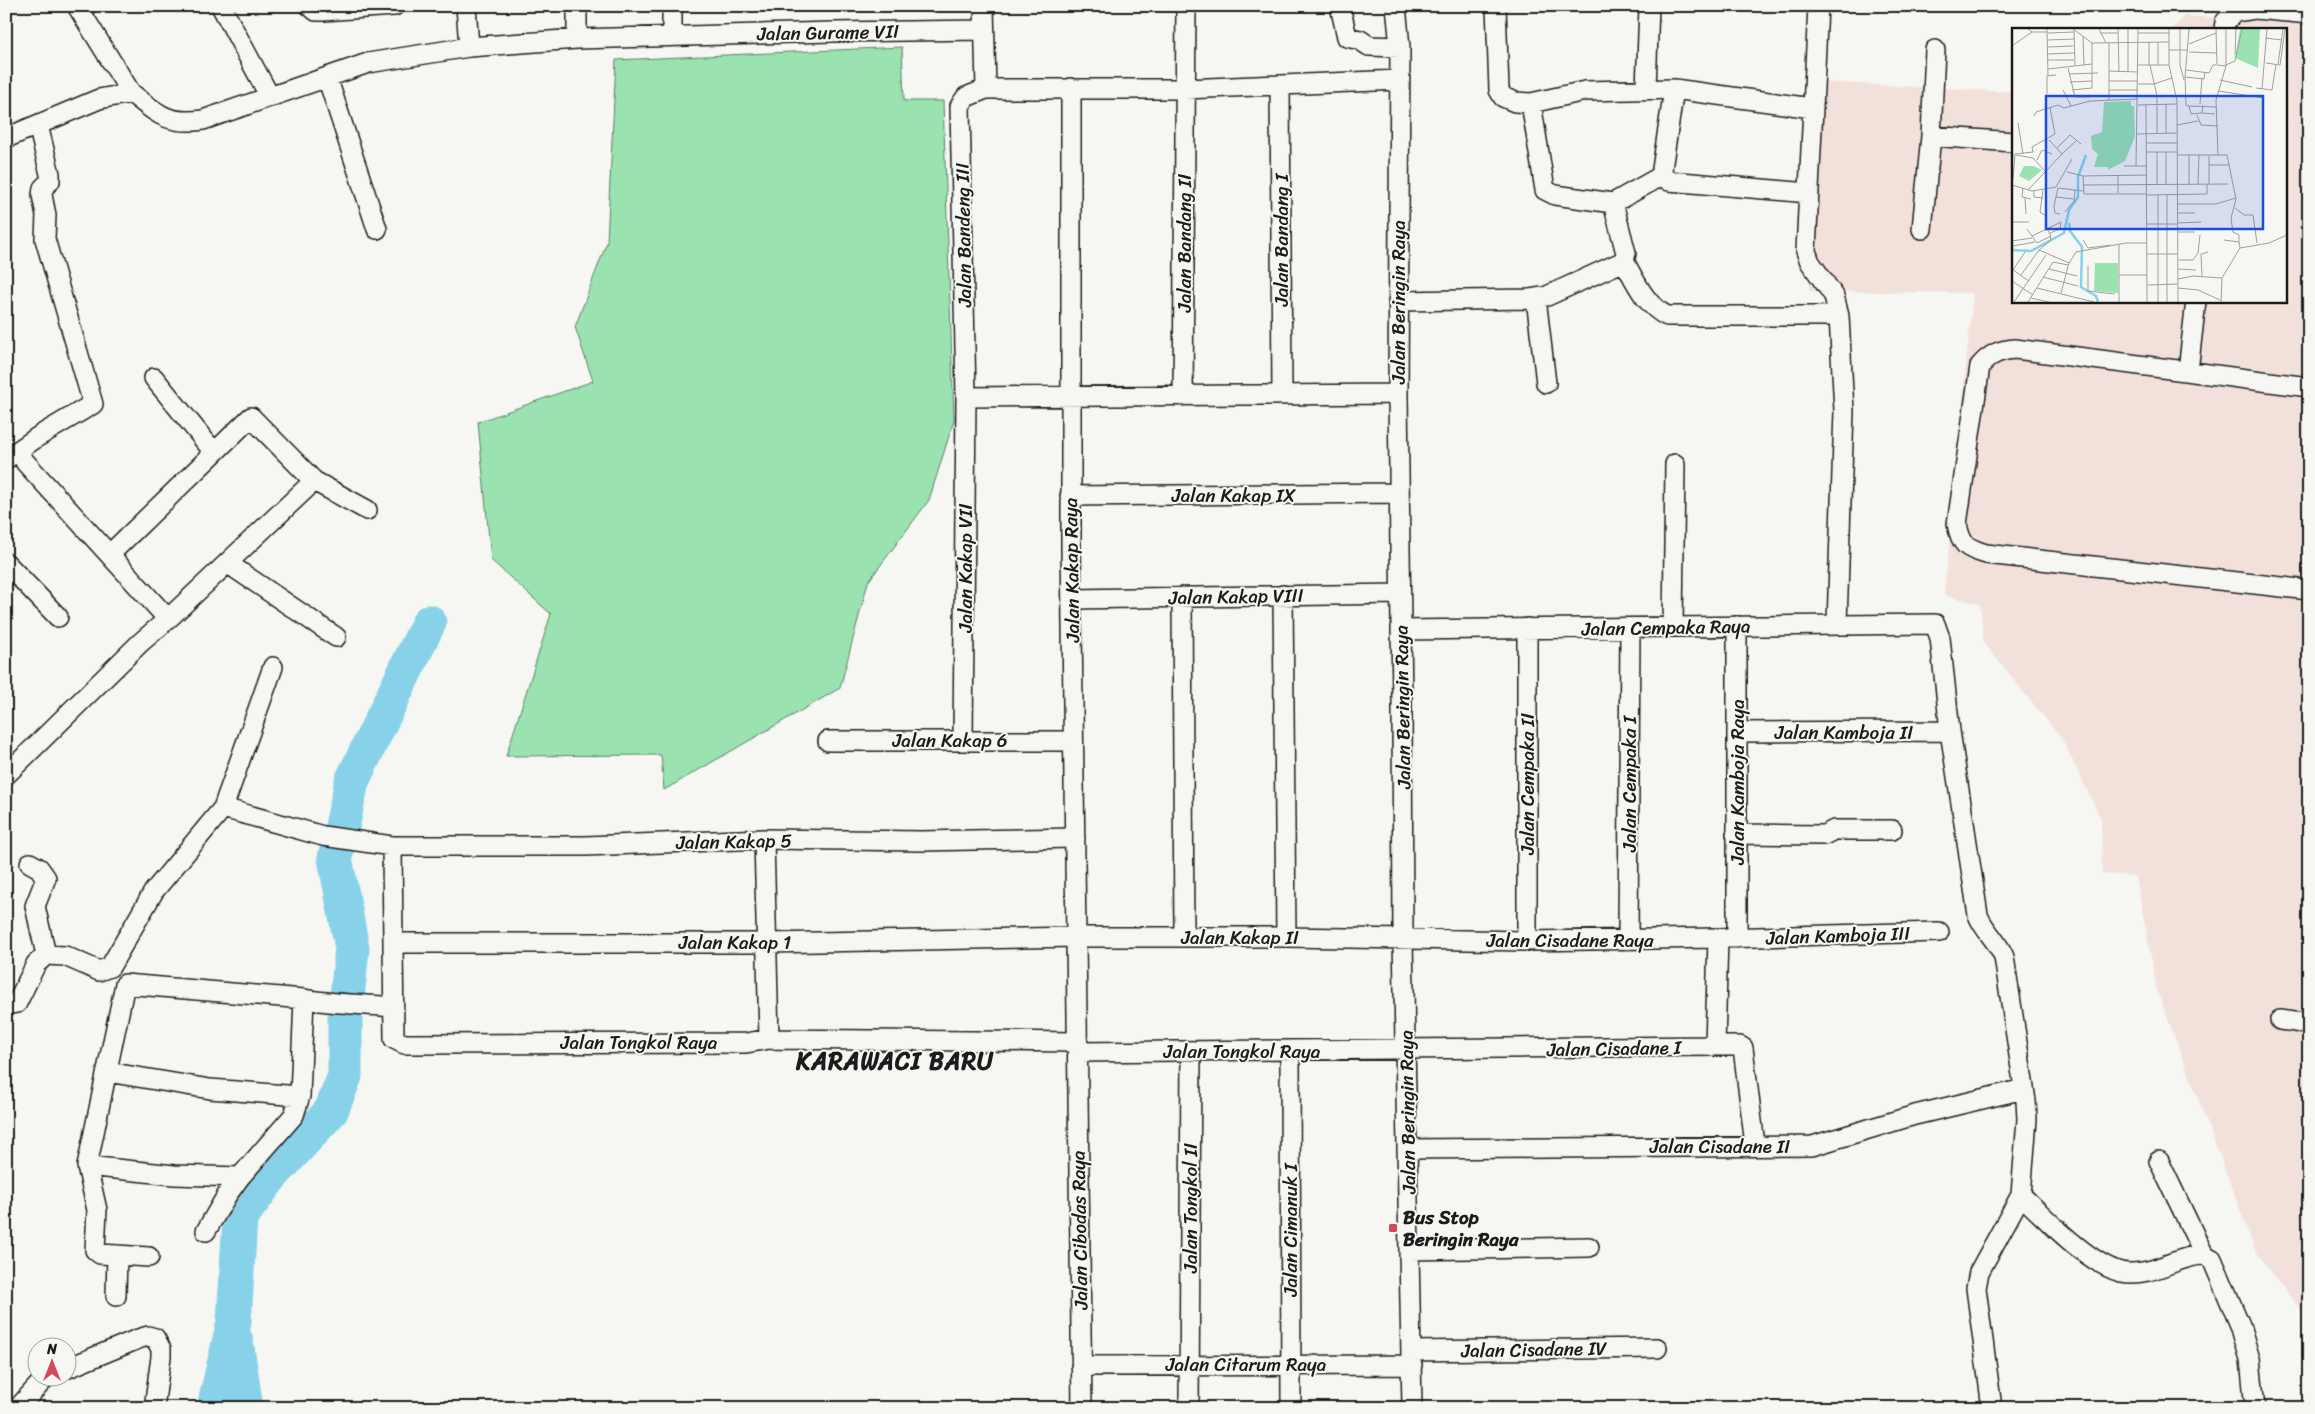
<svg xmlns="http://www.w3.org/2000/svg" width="2315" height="1414" viewBox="0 0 2315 1414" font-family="Sriracha,sans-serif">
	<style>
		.built { fill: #f2e0db }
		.green { fill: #9ae3b1; stroke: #5b8066 }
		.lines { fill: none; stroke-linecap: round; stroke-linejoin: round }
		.river { stroke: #87d2e8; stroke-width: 35 }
		.minor-casing { stroke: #1c1c1c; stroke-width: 22 }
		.minor { stroke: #f6f6f2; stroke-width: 19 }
		.poi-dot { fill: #d1495b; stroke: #f6f6f2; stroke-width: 2 }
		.labels { text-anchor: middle; stroke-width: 4; stroke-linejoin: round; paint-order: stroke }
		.street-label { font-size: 19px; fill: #1c1c1c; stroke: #f6f6f2 }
		.poi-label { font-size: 19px; font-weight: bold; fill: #1c1c1c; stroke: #f6f6f2; text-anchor: start }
		.district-label { font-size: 24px; font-weight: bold; letter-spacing: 1px; fill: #1c1c1c; stroke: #f6f6f2 }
		.inset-river { fill: none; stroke: #87d2e8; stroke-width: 2.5 }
		.inset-road { fill: none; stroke: #9f9f9c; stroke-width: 1 }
		.view { fill: #1d4ed8; fill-opacity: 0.15; stroke: #1d4ed8; stroke-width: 2.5 }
		.inset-edge { fill: none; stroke: #1c1c1c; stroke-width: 2.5 }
	</style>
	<rect width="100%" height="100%" fill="#f6f6f2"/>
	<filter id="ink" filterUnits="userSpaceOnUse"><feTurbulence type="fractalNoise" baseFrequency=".02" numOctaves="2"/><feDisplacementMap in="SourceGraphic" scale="10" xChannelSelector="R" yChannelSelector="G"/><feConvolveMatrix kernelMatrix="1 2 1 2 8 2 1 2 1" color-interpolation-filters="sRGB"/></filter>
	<g filter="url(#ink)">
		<!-- built -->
		<path class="built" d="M2185,16l124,8v1297l-53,-69 -99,-262 -21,-114 -34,-2 -1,-55 -39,-80 -78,-96 -4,-39 -36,-9 29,-302 -164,-2 11,-209 194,10v209h272v-272h-114z"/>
		<!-- green -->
		<path class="green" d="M902,47l2,54h39l11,319 -25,80 -61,82 -28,106 -176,102 -3,-35 -155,1 45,-142 -60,-54 -13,-138 115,-41 -18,-54 32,-85 9,-182z"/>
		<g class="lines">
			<!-- river -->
			<path class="river" d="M236,1341l10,67
				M214,1408l20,-86 6,-104 28,-38 63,-69 14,-35v-58l7,-70 -17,-90 17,-77 77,-159"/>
			<!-- minor casing -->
			<g class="minor-casing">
				<path id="minor" d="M77,6l54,87
					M221,6l49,91
					M310,6l6,5h7l71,-5
					M466,6l3,41
					M577,6v33
					M672,6v30
					M984,6l2,83
					M1340,6l7,31 13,3 9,6 31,1
					M1396,6l4,41 -2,347 4,308 1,236 9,470
					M1496,6l3,84 4,7 12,5 16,1
					M1818,6l-12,245 4,11 24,34 5,20 5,95 -7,213
					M2224,29l1,-7 10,-10 20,-3 54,5
					M327,77l50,152
					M1280,85l2,310
					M1071,88v458l11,862
					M1646,89l3,-83
					M1674,89l-12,80 1,6 6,6 140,12
					M1931,136l83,6
					M6,138l93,-39 32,-6c27,21 36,32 72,27l165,-57 101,-16 108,-8 256,-7 151,-2
					M1663,175l-50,28 -58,-8 -10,-5 -14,-87 54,-12 89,-2 138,19
					M1613,203l13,50 -2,8c12,21 21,44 43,55h172
					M1922,229l9,-93 4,-86
					M1536,298l10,85
					M1398,301l131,-2 18,-3 77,-35
					M2188,371l8,-70
					M154,378l59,73
					M2309,387l-294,-38c-15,1 -25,5 -35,17l-23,158c4,21 9,24 29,30l323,36
					M1183,396l3,-390
					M966,397l432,-3
					M6,459l33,-23 54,-32 -48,-165 1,-24 -4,-20 1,-7 7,-7v-7l-12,-49
					M1070,496l329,-3
					M110,554l141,-137 63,64 53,29
					M6,563l52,54
					M227,563l109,74
					M1283,595l3,342
					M1182,597l2,340
					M1072,599l328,-5
					M168,619l146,-138
					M1737,626v312
					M1673,627l2,-163
					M1527,628v313
					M1401,630l534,-6 5,14 10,93 28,184c6,16 20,26 26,42l22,144 1,18 -6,76 -42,77 -3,16 16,120
					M1738,732l212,-1
					M963,740l3,-343 -6,-291 6,-9 20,-8h199l214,-9
					M828,741h244
					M6,775l134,-132 28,-24 -143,-157
					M223,808l100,28 69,10h193l179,-7 158,2 153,-3
					M1736,834l88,1 10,-5h58
					M764,839l5,200
					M392,846l2,193 10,5 342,-1 23,-4 309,3
					M30,863l9,5 7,10 -11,28 11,49
					M1628,940l2,-312
					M393,943h374l310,-6h209l241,4 191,-3 221,-6
					M6,1005l11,-2 19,-39 10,-9 19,1 34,15 11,-4 44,-76 69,-83 50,-141
					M2280,1020l29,4
					M1715,1046h25l3,2 12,97
					M1290,1051l1,357
					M1078,1052l637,-6 3,-108
					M107,1072l103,17 90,7
					M1407,1149l405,-3 103,-31 109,-26
					M2159,1161l45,94
					M87,1166l87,9 66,2
					M2021,1195c23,22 69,70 100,77 31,6 55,-16 81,-17 4,0 7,2 10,4l28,66 10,34 5,49
					M206,1231l21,-36 13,-18 54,-62 6,-19 4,-97
					M1409,1250l180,-3
					M149,1257l-49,-3 -5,-4 2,-40 -10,-44 38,-182 179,15c28,5 60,5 89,8
					M116,1296l1,-41
					M1411,1351l246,-3
					M1081,1366l331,-1
					M68,1368l70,-29 10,-3 7,2 6,11v8l-7,51
					M18,1408l29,-32
					M1189,1408l2,-356"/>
			</g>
			<!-- minor -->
			<use href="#minor" class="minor"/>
		</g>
	</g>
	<!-- markers -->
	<rect class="poi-dot" x="1388" y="1223" width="10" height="10" rx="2.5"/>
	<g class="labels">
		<!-- street labels -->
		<g class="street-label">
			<text transform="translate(828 32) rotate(-1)" y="7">Jalan Gurame VII</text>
			<text transform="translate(963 235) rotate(-91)" y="7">Jalan Bandeng III</text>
			<text transform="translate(1281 240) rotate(-90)" y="7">Jalan Bandang I</text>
			<text transform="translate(1184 243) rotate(-90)" y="7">Jalan Bandang II</text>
			<text transform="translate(1398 302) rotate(-90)" y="7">Jalan Beringin Raya</text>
			<text x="1234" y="502">Jalan Kakap IX</text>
			<text transform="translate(965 568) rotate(-90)" y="7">Jalan Kakap VII</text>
			<text transform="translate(1071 570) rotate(-91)" y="7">Jalan Kakap Raya</text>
			<text transform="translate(1236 596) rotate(-1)" y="7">Jalan Kakap VIII</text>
			<text transform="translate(1666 627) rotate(-1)" y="7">Jalan Cempaka Raya</text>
			<text transform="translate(1402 707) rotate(-91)" y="7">Jalan Beringin Raya</text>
			<text x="1844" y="739">Jalan Kamboja II</text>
			<text x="950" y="747">Jalan Kakap 6</text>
			<text transform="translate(1737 782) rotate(-90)" y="7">Jalan Kamboja Raya</text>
			<text transform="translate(1527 784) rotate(-90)" y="7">Jalan Cempaka II</text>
			<text transform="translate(1629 784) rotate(-90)" y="7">Jalan Cempaka I</text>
			<text transform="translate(734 841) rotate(-1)" y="7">Jalan Kakap 5</text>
			<text transform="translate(1838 935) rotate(-2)" y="7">Jalan Kamboja III</text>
			<text x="1240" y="944">Jalan Kakap II</text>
			<text x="1570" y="947">Jalan Cisadane Raya</text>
			<text x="735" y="949">Jalan Kakap 1</text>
			<text x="639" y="1049">Jalan Tongkol Raya</text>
			<text transform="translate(1614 1048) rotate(-1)" y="7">Jalan Cisadane I</text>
			<text x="1242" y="1058">Jalan Tongkol Raya</text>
			<text transform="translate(1407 1112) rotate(-91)" y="7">Jalan Beringin Raya</text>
			<text x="1720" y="1153">Jalan Cisadane II</text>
			<text transform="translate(1190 1208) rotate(-90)" y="7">Jalan Tongkol II</text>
			<text transform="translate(1079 1230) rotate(-91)" y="7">Jalan Cibodas Raya</text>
			<text transform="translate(1290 1230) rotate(-90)" y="7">Jalan Cimanuk I</text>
			<text transform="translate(1534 1349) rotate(-1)" y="7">Jalan Cisadane IV</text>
			<text x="1246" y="1371">Jalan Citarum Raya</text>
		</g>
		<!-- poi labels -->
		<g class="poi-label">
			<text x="1403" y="1224">Bus Stop<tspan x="1403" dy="22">Beringin Raya</tspan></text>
		</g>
		<!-- district labels -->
		<g class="district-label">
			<text x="895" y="1069">KARAWACI BARU</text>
		</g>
	</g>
	<!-- overview -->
	<g transform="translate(2012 28)">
		<rect width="275" height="275" fill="#f6f6f2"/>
		<path d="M228,1h20l-2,39 -23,-10zM119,73v5h3l1,30 -10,25 -17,9v-3h-14l4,-13 -6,-5 -1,-13 11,-4 2,-30zM12,138h9l9,4 -13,11 -10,-5zM83,235h23v30l-24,-2z" fill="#9ae3b1"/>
		<path class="inset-river" d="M57,195l1,8 12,16 -1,40 15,9 2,6M0,222l19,1 33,-18 5,-23 9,-13v-20l8,-22"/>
		<path class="inset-road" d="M16,1l4,3h15M35,1l1,47M61,1l19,14 77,-1M87,1l7,14M106,1l1,43M157,1v36l8,36 1,201M168,1v36l4,15M177,1l-4,48 1,28 3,1M204,1l1,36 9,1M62,2l1,35M36,5l26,-1M88,5h18M126,5h31M71,8l1,29M253,10l17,2M36,12l26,-1M97,15v57M177,16l27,-11M0,18l20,-14M35,19l26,-1M157,22h19M177,24l28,1M36,26l26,-1M223,27l1,-26M36,32h26M254,35l14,2 5,-36M266,36l5,-35M126,37h31M137,37v-23M138,37l7,31v37M146,37v-23M214,37l9,-4 7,-32M56,40l7,29h15M36,41l44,-5M174,42l23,3 4,-8h3M97,43l28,1M116,44v-43M57,46l29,-1M173,49l19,2 1,-7M208,52l32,7M97,53h29M58,54l22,-1M126,56h16l18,-6M244,60l16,2 4,-26M250,61l5,-60M51,62l8,16M60,62l20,-2v-45M97,62h29M206,63l46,7M35,66v-18l9,-1M154,76v29M188,76l2,-26M126,77l39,-1M134,77l1,197M191,77l-1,8 13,1M190,85l-11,1 -2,-8 27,1M185,87l4,10 17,1M22,88l2,-4 22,-7 6,3 26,-7 48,-2M6,95l5,31M165,97l21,-4M125,106l40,-1M134,115h31M45,120l13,-13 11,9M134,124h31M145,124v32M154,124v32M50,126l14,-13M4,127l17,3 12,13M165,127h50l9,44 -5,19 2,14 6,3v7M177,127v29M206,127l-2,-55 10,-34v-37M197,128v28M25,132l5,-10 10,4M197,137h20M112,138h23M124,138l2,-137M55,144l16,4 64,-1M106,147v18M71,148l1,18h63M1,151l2,-25 18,-2 -1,-5 23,-13 -5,-26M186,156l1,-29M0,157l20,6 24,-4 16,-28M71,157l145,-1M11,160l-1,9 9,2M16,162l34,-36 -13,-14M22,163v6l9,1M135,167l60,-1v-10M146,167v107M155,167v107M44,169l18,2M13,170l1,16M166,176h38l20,-6M223,180l9,7h9l4,28M53,184l9,-11 1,-11M166,185h17M48,186l-5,-1 -1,-7 4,-18 25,3M0,194h17M166,195l23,-1M135,196h31M15,201l10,14 14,-7 -5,-9v-11l-6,-4 3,-22M166,204h17M20,208l29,-14 -1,7 -10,4M38,208l1,4 -12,10 30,13M71,212l5,8 23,-3M212,212l15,2 1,6M0,213l20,-3M107,217v57M1,218l22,-4M135,226h31M167,232h14l5,-7 2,-18M76,238v25l27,3M37,241l28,7M166,241l18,1M1,242l12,-18M1,242l16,11M9,247l18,-25M107,247h28M190,248l-1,-22 7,-2M31,249l35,9M166,251l15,-3 29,2M0,253l21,14M135,257l31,-1M25,260l57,14M166,260l20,2 22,10M49,265l8,-30 7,-11 50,-9h21M19,270l18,4M2,274l32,-47M16,274l25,-40 15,3M209,274l1,-24 18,-30 29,-5 18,-8"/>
		<path class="view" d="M34,68h217v133h-217z"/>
		<rect width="275" height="275" class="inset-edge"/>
	</g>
	<!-- margin -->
	<rect width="2315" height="1414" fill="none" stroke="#f6f6f2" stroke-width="25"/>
	<rect x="12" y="12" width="2290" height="1389" fill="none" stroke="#1c1c1c" stroke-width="2" filter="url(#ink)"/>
	<!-- north arrow -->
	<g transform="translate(52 1362)"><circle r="24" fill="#f6f6f2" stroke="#9f9f9c"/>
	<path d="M0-4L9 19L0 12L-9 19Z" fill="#d1495b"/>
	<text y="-8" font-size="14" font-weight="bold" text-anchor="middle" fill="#1c1c1c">N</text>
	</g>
</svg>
